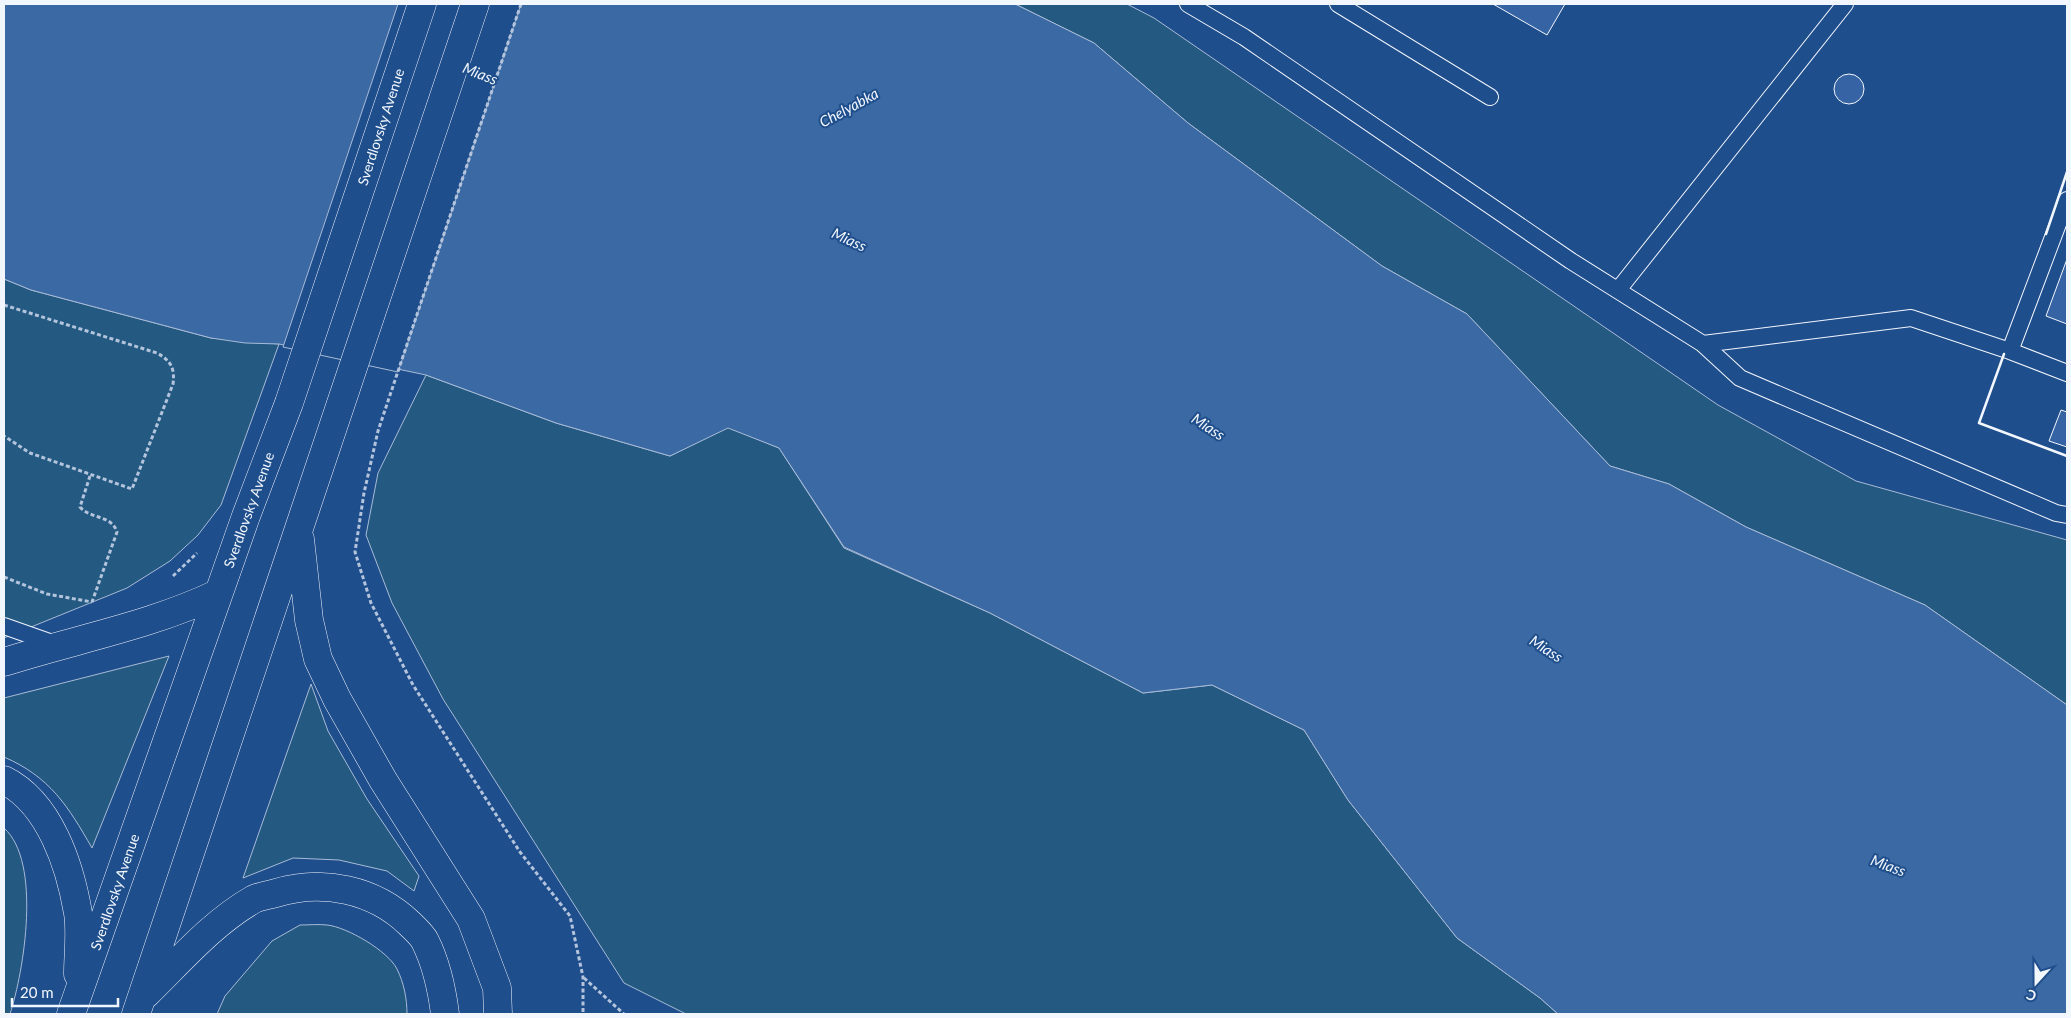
<svg xmlns="http://www.w3.org/2000/svg" width="2071" height="1018" viewBox="0 0 2071 1018" font-family="Lato,sans-serif">
	<style>
		.green { fill: #245a82; stroke: #a8bbd7 }
		.water { fill: #3b69a3; stroke: #a8bbd7 }
		.pier { fill: #1f4e8c; stroke: #a8bbd7 }
		.building { fill: #3563a3; stroke: #f2f6ff }
		.lines { fill: none; stroke-linecap: round; stroke-linejoin: round }
		.service-casing { stroke: #f2f6ff; stroke-width: 18 }
		.primary-casing { stroke: #f2f6ff; stroke-width: 29 }
		.path { stroke: #b3c4dc; stroke-width: 3; stroke-dasharray: 4 2.5; stroke-linecap: butt }
		.service { stroke: #1f4e8c; stroke-width: 16 }
		.primary { stroke: #1f4e8c; stroke-width: 28 }
		.wall { stroke: #f2f6ff; stroke-width: 2.5 }
		.labels { text-anchor: middle; stroke-width: 4; stroke-linejoin: round; paint-order: stroke }
		.street-label { font-size: 14px; fill: #f2f6ff; stroke: #1f4e8c }
		.water-label { font-size: 15px; font-style: italic; fill: #f2f6ff; stroke: #1f4e8c }
	</style>
	<rect width="100%" height="100%" fill="#1f4e8c"/>
	<!-- green -->
	<path class="green" d="M1015,4h112l27,14 564,387 138,76 211,59v165l-142,-100 -179,-78 -77,-43 -59,-18 -143,-152 -85,-48 -194,-143 -94,-80z
		M4,279l27,11 180,48 68,6 -58,161 -23,30 -28,26 -43,27 -123,50z
		M426,375l130,48 114,33 58,-29 51,21 65,100 146,65 153,80 69,-8 92,45 44,70 109,138 83,60 18,16h-872l-62,-31 -181,-284 -51,-96 -26,-68 12,-62z
		M169,656l-77,192c-24,-42 -42,-71 -88,-91v-59z
		M311,684l17,47 39,68 52,77 -5,15 -27,-20 -48,-11 -46,-2 -50,20z
		M4,828c38,34 20,143 6,186h-6z
		M300,925c9,0 18,-1 27,0 20,2 61,26 70,44 7,14 10,30 10,45h-190l8,-18 47,-55z"/>
	<!-- water -->
	<path class="water" d="M4,4h1011l79,39 94,80 194,143 85,48 143,152 59,18 77,43 179,78 142,100v309h-509l-18,-16 -83,-60 -109,-138 -44,-70 -92,-45 -69,8 -153,-80 -146,-66 -65,-99 -51,-20 -58,28 -114,-33 -130,-48 -147,-31 -34,-1 -34,-5 -180,-48 -27,-11z"/>
	<!-- pier -->
	<path class="pier" d="M398,4h123l-123,368 -115,-25z"/>
	<!-- building -->
	<path class="building" d="M1493,4h72l-18,31z
		M1834 89a15 15 0 1 1 30 0a15 15 0 1 1-30 0Z
		M2067,259v65l-21,-8z
		M2061,410l6,2v35l-18,-6z"/>
	<g class="lines">
		<!-- service casing -->
		<g class="service-casing">
			<path id="service" d="M1188,4l56,33 327,224 132,83 37,34 316,135 11,2
				M1338,4l152,93
				M2067,200l-57,151 57,22
				M1618,290l227,-286
				M1703,344l208,-26 99,33
				M4,626l54,19"/>
		</g>
		<!-- primary casing -->
		<g class="primary-casing">
			<path id="primary" d="M300,539l9,81 9,39 19,40 46,81 88,139 26,69 1,26
				M4,662c72,-23 146,-36 215,-69
				M4,780c46,23 66,86 74,133 3,19 0,42 0,61
				M146,994c34,-33 66,-71 108,-95 7,-3 15,-4 22,-6 47,-14 98,-4 134,31 5,5 12,11 15,17 11,22 17,49 20,73
				M71,1014l175,-498 43,-113 133,-399
				M136,1014l339,-1010"/>
		</g>
		<!-- path -->
		<path class="path" d="M521,4l-143,427 -14,62 -9,59 16,51 42,82 107,167 50,64 13,61v37
			M4,305l153,48c14,8 18,15 16,31l-41,105 -102,-36 -26,-17
			M90,476l-10,31c10,12 32,8 37,25l-25,70
			M173,576l24,-23
			M4,577l43,17 45,8
			M584,978l40,36"/>
		<!-- service -->
		<use href="#service" class="service"/>
		<!-- primary -->
		<use href="#primary" class="primary"/>
		<!-- wall -->
		<path class="wall" d="M2046,234l21,-62
			M2004,354l-25,69 88,33"/>
	</g>
	<g class="labels">
		<!-- street labels -->
		<g class="street-label">
			<text transform="translate(381 127) rotate(-72)" y="5">Sverdlovsky Avenue</text>
			<text transform="translate(249 510) rotate(-70)" y="5">Sverdlovsky Avenue</text>
			<text transform="translate(115 892) rotate(-71)" y="5">Sverdlovsky Avenue</text>
		</g>
		<!-- water labels -->
		<g class="water-label">
			<text transform="translate(480 74) rotate(22)" y="5">Miass</text>
			<text transform="translate(849 108) rotate(-29)" y="5">Chelyabka</text>
			<text transform="translate(849 240) rotate(25)" y="5">Miass</text>
			<text transform="translate(1208 427) rotate(33)" y="5">Miass</text>
			<text transform="translate(1546 649) rotate(33)" y="5">Miass</text>
			<text transform="translate(1888 866) rotate(20)" y="5">Miass</text>
		</g>
	</g>
	<!-- border -->
	<rect width="2071" height="1018" fill="none" stroke="#f2f6ff" stroke-width="10"/>
	<!-- north arrow -->
	<g transform="translate(2036 983) rotate(201)" stroke="#1f4e8c" stroke-width="4" paint-order="stroke">
	<path d="M0-4L9 19L0 12L-9 19Z" fill="#f2f6ff"/>
	<text y="-8" font-size="14" font-weight="bold" text-anchor="middle" fill="#f2f6ff">С</text>
	</g>
	<!-- scale -->
	<path d="M12 998v8h106v-8" fill="none" stroke="#f2f6ff" stroke-width="2.5"/>
	<text x="20" y="998" font-size="15" fill="#f2f6ff" stroke="#1f4e8c" stroke-width="4" paint-order="stroke">20 m</text>
</svg>
